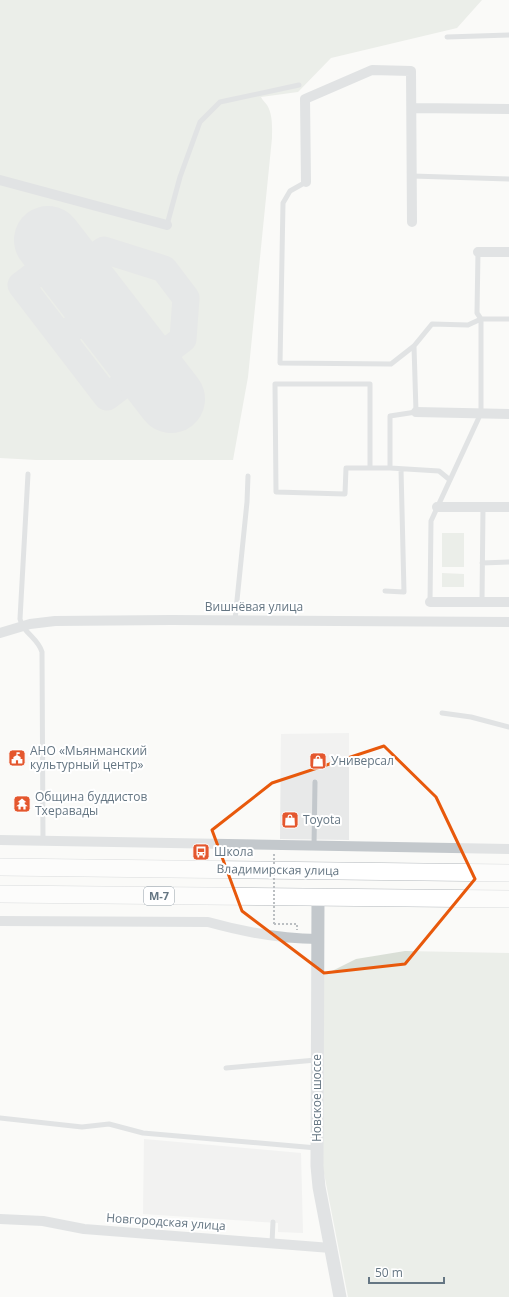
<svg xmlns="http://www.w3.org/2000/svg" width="509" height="1297" viewBox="0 0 509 1297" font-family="'Open Sans',sans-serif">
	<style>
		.built { fill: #e8e9e9 }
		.green { fill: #dadfd7 }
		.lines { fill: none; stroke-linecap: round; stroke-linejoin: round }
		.taxiway { stroke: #ced2d4; stroke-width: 27 }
		.runway { stroke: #ced2d4; stroke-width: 68 }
		.trunk-casing { stroke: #b4b9bd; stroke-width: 18 }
		.path { stroke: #bbbfc2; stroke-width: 2; stroke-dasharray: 2 2; stroke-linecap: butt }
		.service { stroke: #c3c8cc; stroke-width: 5 }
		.minor { stroke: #c3c8cc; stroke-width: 10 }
		.tertiary { stroke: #c3c8cc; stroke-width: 13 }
		.trunk { stroke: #fff; stroke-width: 17 }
		.path-bridge { stroke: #bbbfc2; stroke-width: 2; stroke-dasharray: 2 2; stroke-linecap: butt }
		.marked { fill: none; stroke: #e8590c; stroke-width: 3; stroke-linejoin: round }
		.labels { text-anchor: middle; stroke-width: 4; stroke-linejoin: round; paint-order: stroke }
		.shield { fill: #fff; stroke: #939fa8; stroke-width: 1 }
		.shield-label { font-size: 11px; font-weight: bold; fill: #657683 }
		.street-label { font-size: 12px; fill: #657683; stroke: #fff }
		.poi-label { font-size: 12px; fill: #657683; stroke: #fff; text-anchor: start }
	</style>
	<rect width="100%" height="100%" fill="#fafaf8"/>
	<!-- built -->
	<path class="built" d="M349,733v107l-69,-1 1,-105z
		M144,1139l157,14 2,80 -25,-1v-9l-135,-9z"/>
	<!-- green -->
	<path class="green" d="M0,0h482l-25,28 -126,30 -33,34 -37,5c1,3 4,5 6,8 6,10 5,22 5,33l-24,239 -15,83h-197l-36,-2z
		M442,533h22v34h-22z
		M442,573l22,1v13h-22z
		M405,951l104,2v344h-161l-25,-129 1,-193 32,-16z"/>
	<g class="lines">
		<!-- taxiway -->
		<path class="taxiway" d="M60,256l-39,29 86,112 76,-58 3,-41 -22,-29 -60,-19 -30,23
			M61,337l39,-29"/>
		<!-- runway -->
		<path class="runway" d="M48,240l123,159"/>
		<!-- trunk casing -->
		<g class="trunk-casing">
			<path id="trunk" d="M0,867l509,6
				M0,894l509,5"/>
		</g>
		<!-- path -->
		<path class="path" d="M274,924h23v6"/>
		<!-- service -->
		<path class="service" d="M447,37l62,-2
			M412,176l97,3
			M306,182l-16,9 -7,12 -3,160 111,1 23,-18
			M167,225l13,-48 20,-55 20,-20 79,-17
			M370,468v-84h-95l1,108 69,2 1,-26h44
			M28,474l-8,145c3,14 18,19 22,33l1,188
			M450,480l-11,-9 -49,-3v-52l26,-4 -2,-66 18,-22 36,1 13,-6 -4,-6 1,-61
			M482,563l27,-1
			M385,591l19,1 -3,-123
			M430,602l1,-81 50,-108v-94h28
			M482,602l1,-95
			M235,620l12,-118 1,-26
			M442,713l29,4 38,10
			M314,846l1,-64
			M226,1068l90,-8
			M0,1118l82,9 27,-3 34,9 174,15
			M272,1243l1,-21"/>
		<!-- minor -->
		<path class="minor" d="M412,108l97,1
			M0,180l167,45
			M306,182l-1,-83 67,-29 39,1 1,151
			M478,252h31
			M416,412l93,2
			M437,507h72
			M430,602h79
			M0,633l30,-9 25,-3 116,-1 338,2
			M0,840l509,9
			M0,921l208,1c36,10 72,17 110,17
			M0,1219l43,2 41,8 247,19"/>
		<!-- tertiary -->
		<path class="tertiary" d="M318,897l-1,269 2,21 21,110"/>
		<!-- trunk -->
		<use href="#trunk" class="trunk"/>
		<!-- path-bridge -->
		<path class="path-bridge" d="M274,924v-70"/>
	</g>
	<!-- marked area -->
	<path d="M0 0H509V1297H0ZM384,746l52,51 39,82 -70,85 -81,9 -82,-62 -30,-81 60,-47z" fill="#fafaf8" fill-opacity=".55" fill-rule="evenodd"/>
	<path class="marked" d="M384,746l52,51 39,82 -70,85 -81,9 -82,-62 -30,-81 60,-47z"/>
	<!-- icons -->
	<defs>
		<g id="civic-square" transform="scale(0.9)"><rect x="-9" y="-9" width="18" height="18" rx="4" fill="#e4572e" stroke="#fff"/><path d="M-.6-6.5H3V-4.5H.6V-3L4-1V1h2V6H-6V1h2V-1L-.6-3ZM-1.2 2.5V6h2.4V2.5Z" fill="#fff"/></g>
		<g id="shop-square" transform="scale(0.9)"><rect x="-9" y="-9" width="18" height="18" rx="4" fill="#e4572e" stroke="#fff"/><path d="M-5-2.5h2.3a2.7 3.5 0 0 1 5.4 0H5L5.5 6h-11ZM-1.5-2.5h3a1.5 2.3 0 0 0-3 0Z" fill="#fff"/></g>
		<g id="temple-square" transform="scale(0.9)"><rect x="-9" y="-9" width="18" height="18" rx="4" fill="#e4572e" stroke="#fff"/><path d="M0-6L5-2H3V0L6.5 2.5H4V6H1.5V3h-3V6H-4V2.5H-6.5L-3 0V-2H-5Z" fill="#fff"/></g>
		<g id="bus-square" transform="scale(0.9)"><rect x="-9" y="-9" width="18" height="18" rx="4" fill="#e4572e" stroke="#fff"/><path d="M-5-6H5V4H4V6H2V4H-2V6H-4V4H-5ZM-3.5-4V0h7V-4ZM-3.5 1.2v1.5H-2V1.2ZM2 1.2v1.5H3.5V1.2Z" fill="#fff"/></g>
	</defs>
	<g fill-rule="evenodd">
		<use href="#civic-square" x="17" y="758"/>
		<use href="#shop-square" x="318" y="761"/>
		<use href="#temple-square" x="22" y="804"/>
		<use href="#shop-square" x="290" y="820"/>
		<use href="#bus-square" x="201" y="852"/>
	</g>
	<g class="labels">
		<!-- shield labels -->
		<rect class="shield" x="144" y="887" width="30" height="18" rx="3"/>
		<g class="shield-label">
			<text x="159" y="900">М-7</text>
		</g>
		<!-- street labels -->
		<g class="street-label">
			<text x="254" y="611">Вишнёвая улица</text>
			<text transform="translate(278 870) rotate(1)" y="4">Владимирская улица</text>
			<text transform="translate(317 1098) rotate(-90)" y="4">Новское шоссе</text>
			<text transform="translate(166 1222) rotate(4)" y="4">Новгородская улица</text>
		</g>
		<!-- poi labels -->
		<g class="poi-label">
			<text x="30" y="755">АНО «Мьянманский<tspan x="30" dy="14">культурный центр»</tspan></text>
			<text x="331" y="765">Универсал</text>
			<text x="35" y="801">Община буддистов<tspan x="35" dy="14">Тхеравады</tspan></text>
			<text x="303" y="824">Toyota</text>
			<text x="214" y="856">Школа</text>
		</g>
	</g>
	<!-- scale -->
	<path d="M369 1277v6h75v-6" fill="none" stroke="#657683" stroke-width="2"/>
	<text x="375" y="1277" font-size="12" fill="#657683" stroke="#ffffff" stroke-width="3" paint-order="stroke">50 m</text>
</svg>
